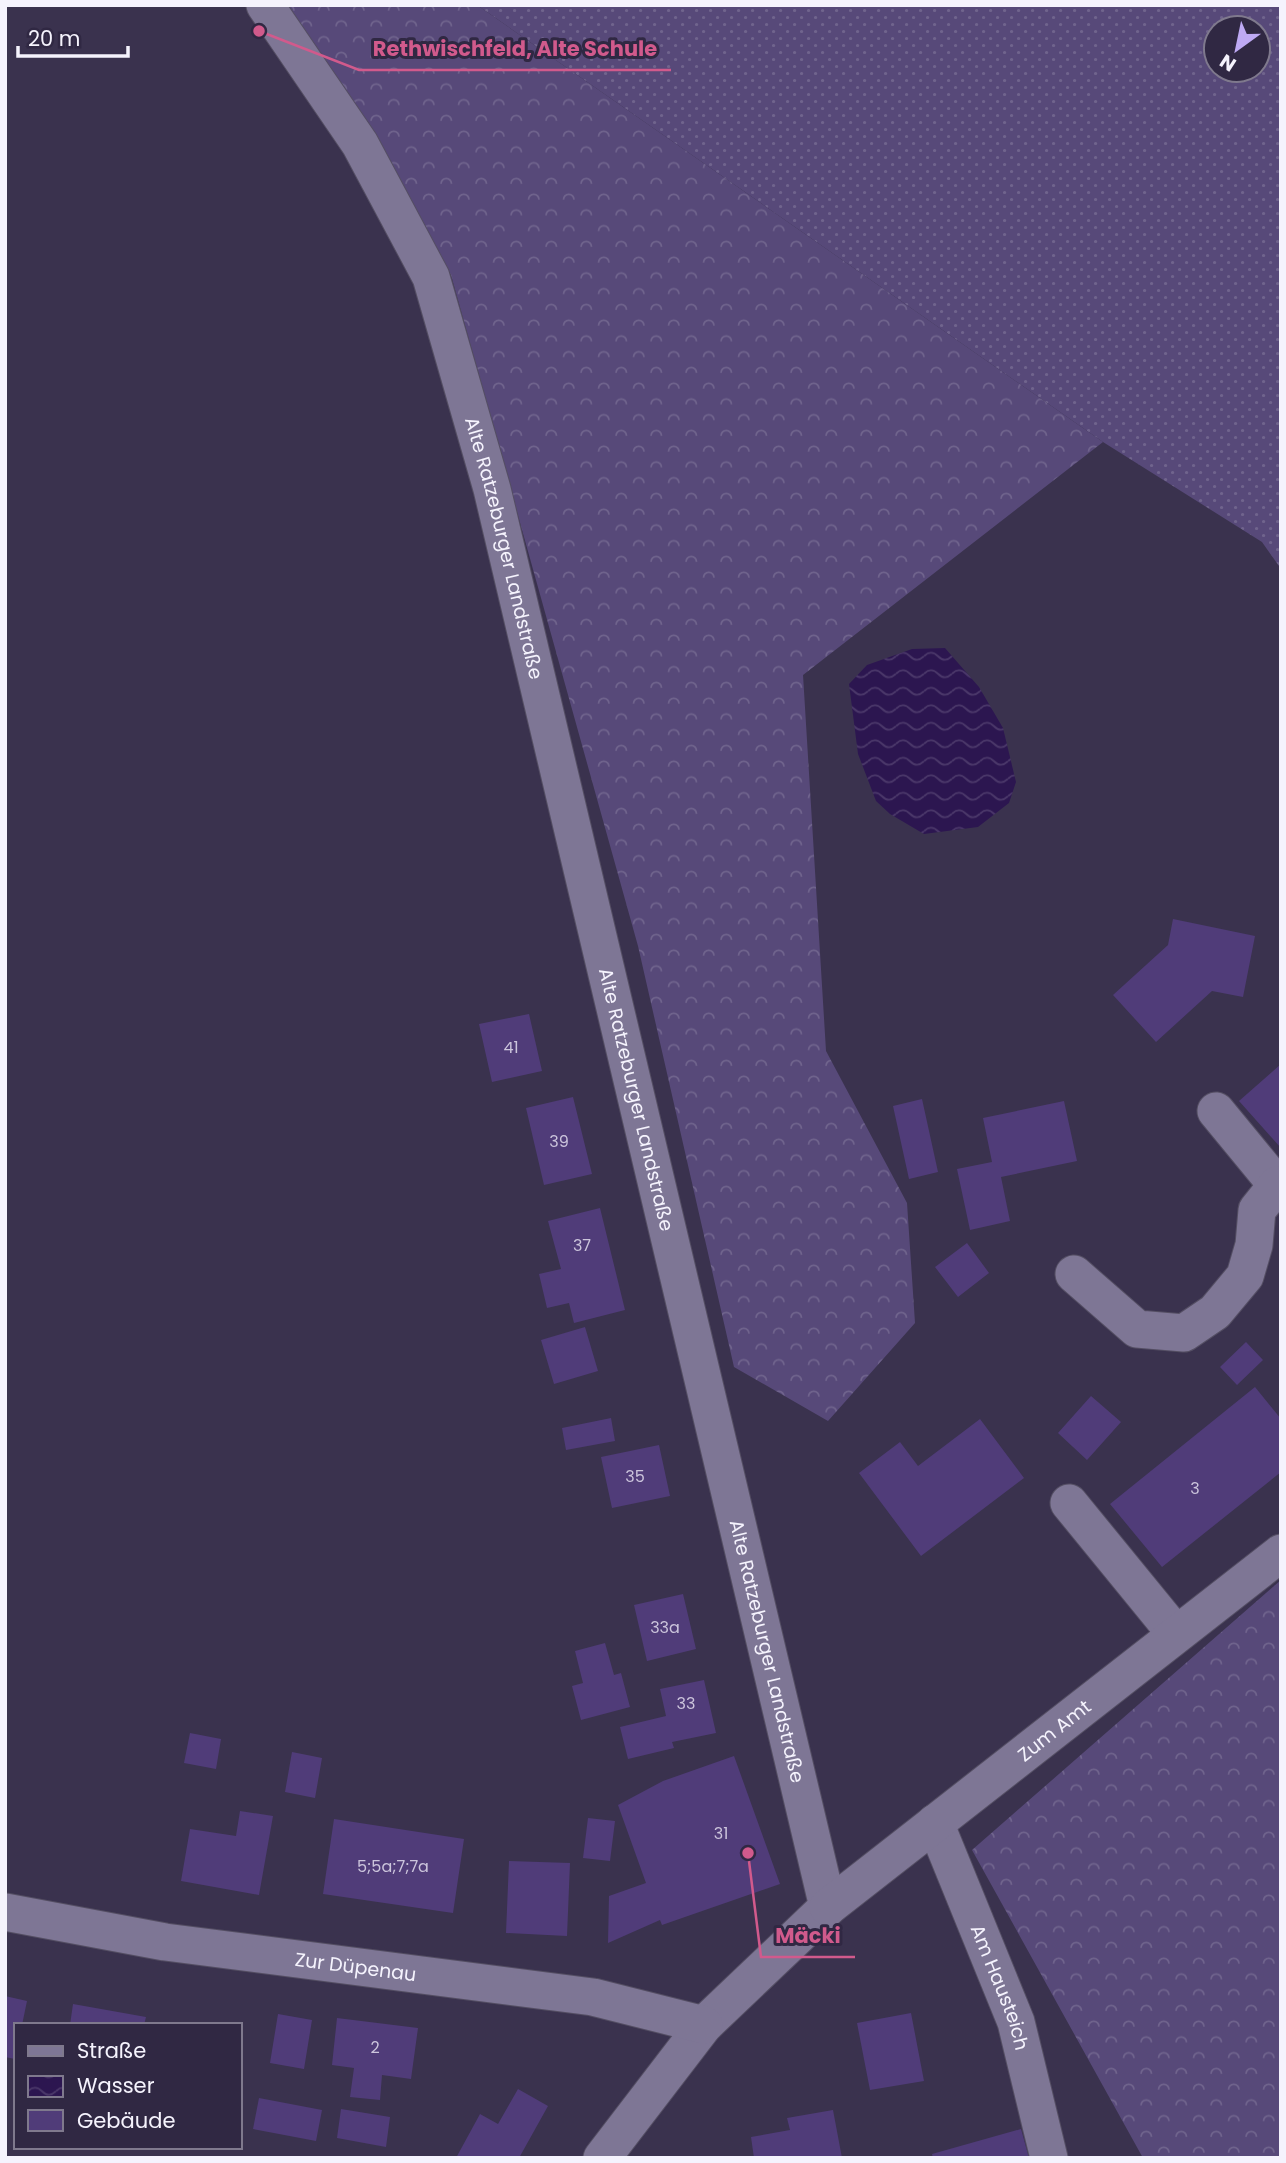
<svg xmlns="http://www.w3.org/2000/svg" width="1286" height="2163" viewBox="0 0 1286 2163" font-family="Poppins,sans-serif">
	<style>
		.grass { fill: url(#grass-dots); fill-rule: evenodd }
		.forest { fill: url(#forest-crowns) }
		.water { fill: url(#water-waves) }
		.building { fill: #503c79 }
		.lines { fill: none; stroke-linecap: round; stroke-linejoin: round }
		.minor-casing { stroke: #544e63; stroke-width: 39 }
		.minor { stroke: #7e7695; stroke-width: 37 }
		.labels { text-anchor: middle; stroke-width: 6; stroke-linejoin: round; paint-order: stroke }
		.number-label { font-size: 16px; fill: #ccc5dc }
		.street-label { font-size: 19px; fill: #f5f3fd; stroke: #302843 }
		.leader { fill: none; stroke: #d15a8c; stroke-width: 2.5 }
		.callout-dot { fill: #d15a8c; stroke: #302843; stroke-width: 2.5 }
		.callout-label { font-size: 21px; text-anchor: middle; font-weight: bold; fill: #d15a8c; stroke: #302843; stroke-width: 6; stroke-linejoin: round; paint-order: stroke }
	</style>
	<defs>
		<pattern id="grass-dots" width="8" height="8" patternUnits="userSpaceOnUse" patternTransform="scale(1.75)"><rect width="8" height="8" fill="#574979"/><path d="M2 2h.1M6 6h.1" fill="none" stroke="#70648d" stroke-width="1.8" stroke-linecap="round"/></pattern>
		<pattern id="forest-crowns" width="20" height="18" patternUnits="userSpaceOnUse" patternTransform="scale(1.75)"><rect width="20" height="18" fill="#574979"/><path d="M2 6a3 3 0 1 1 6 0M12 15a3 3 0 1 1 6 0" fill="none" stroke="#70648d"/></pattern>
		<pattern id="water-waves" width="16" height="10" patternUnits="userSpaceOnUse" patternTransform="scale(1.75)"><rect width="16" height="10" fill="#2c1650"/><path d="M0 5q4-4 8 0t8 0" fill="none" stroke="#4b386a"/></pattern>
	</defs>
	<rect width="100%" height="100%" fill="#3a324e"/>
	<!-- grass -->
	<path class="grass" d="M477,5h804v564l-19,-27 -159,-100zM1216,28h42v42h-42z"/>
	<!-- forest -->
	<path class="forest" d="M288,5h189l626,437 -300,233 23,376 81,152 8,120 -87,98 -94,-54 -96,-421 -187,-671z
		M1281,1580v578h-138l-171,-308z"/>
	<!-- water -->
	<path class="water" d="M945,648l34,39 24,41 13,54 -7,21 -31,24 -54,7 -34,-20 -14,-13 -18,-47 -9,-70 18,-19 45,-16z"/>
	<!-- building -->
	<path class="building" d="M1173,919l82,17 -12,61 -31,-6 -56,51 -43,-47 55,-50z
		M529,1014l13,57 -50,11 -13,-58z
		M1281,1064v84l-42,-47z
		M573,1097l19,77 -48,11 -18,-77z
		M922,1099l16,73 -29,7 -16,-73z
		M1064,1101l13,60 -76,16 9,44 -40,9 -13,-61 35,-7 -9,-44z
		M600,1208l25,102 -51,13 -5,-20 -22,5 -8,-34 22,-5 -13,-48z
		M967,1243l22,30 -31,24 -23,-30z
		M585,1327l13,44 -44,13 -13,-44z
		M1246,1342l17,18 -26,25 -17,-18z
		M1255,1387l26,32v53l-119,95 -52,-63z
		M1091,1396l30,26 -34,38 -29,-27z
		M611,1418l4,23 -49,9 -4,-22z
		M980,1419l44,59 -103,78 -62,-83 41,-31 18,24z
		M659,1445l11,51 -58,12 -11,-51z
		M683,1594l13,55 -49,12 -13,-56z
		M605,1643l9,32 7,-2 9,34 -49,13 -9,-34 11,-3 -8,-32z
		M704,1680l12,53 -44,9 2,6 -46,11 -8,-32 46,-11 -6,-27z
		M190,1733l31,6 -5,30 -32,-6z
		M292,1752l30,6 -7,40 -30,-6z
		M734,1756l46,128 -118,41 -2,-5 -52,23 1,-47 37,-13 -28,-78 45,-24z
		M240,1811l33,5 -14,79 -78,-14 9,-52 46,7z
		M588,1818l27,3 -5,40 -27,-3z
		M334,1819l130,20 -11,74 -130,-19z
		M509,1861l61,2 -3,73 -61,-3z
		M5,1996l22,5 -5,24h-6l-1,34 -10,-2z
		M73,2004l73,13 -2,8h-74z
		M911,2013l13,68 -54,9 -13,-67z
		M278,2014l34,6 -8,49 -34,-6z
		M337,2018l81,10 -7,51 -29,-4 -2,25 -30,-3 4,-29 -22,-3z
		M518,2089l30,17 -29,52h-63l24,-44 18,10z
		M259,2098l63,12 -6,31 -63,-12z
		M341,2109l49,8 -4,30 -49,-9z
		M833,2110l9,48h-88l-3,-21 39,-7 -3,-12z
		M1021,2129l8,29h-96l-1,-4z"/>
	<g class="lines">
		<!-- minor casing -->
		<g class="minor-casing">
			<g id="minor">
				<path id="s1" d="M265,5l95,139 71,133 61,212 336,1418 -124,118 -102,133"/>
				<path d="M1216,1111l65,79"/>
				<path d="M1074,1274l63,55 47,4 31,-21 30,-36 9,-31 3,-35 20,-25"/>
				<path d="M1069,1503l107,131"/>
				<path id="s2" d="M935,1823l81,199 33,136"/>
				<path id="s3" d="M828,1907l453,-354"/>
				<path id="s4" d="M5,1912l160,30 428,55 111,28"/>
			</g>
		</g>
		<!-- minor -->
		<use href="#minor" class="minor"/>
	</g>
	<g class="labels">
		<!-- number labels -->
		<g class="number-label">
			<text x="511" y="1053">41</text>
			<text x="559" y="1147">39</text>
			<text x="582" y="1251">37</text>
			<text x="635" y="1482">35</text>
			<text x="1195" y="1494">3</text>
			<text x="665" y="1633">33a</text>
			<text x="686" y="1709">33</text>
			<text x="721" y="1839">31</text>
			<text x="393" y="1872">5;5a;7;7a</text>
			<text x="375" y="2053">2</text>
		</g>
		<!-- street labels -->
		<g class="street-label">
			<text dy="7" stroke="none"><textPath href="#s1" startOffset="600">Alte Ratzeburger Landstraße</textPath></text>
			<text dy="7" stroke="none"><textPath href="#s1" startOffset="1167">Alte Ratzeburger Landstraße</textPath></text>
			<text dy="7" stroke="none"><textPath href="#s1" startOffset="1734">Alte Ratzeburger Landstraße</textPath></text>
			<text dy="7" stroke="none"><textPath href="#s3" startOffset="287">Zum Amt</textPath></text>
			<text dy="7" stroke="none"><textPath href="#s4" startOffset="355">Zur Düpenau</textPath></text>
			<text dy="7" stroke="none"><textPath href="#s2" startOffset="177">Am Hausteich</textPath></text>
		</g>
	</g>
	<!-- callouts -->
	<path class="leader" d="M259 31L359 70H671M748 1853L761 1957H855"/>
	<g class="callout-dot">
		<circle cx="259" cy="31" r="7"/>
		<circle cx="748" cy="1853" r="7"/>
	</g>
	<g class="callout-label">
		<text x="515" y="56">Rethwischfeld, Alte Schule</text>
		<text x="808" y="1943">Mäcki</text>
	</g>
	<!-- border -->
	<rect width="1286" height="2163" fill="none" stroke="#f5f3fd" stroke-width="14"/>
	<!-- legend -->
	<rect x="14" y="2023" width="228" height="126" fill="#302843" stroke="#7f798d" stroke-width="2"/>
	<rect x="28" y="2046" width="35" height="10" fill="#7e7695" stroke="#7f798d" stroke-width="2"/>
	<text x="77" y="2058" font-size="21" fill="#f5f3fd">Straße</text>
	<rect x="28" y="2076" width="35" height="21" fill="url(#water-waves)" stroke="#7f798d" stroke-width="2"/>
	<text x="77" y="2093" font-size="21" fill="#f5f3fd">Wasser</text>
	<rect x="28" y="2110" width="35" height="21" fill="#503c79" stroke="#7f798d" stroke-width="2"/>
	<text x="77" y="2128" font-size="21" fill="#f5f3fd">Gebäude</text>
	<!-- north arrow -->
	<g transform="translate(1237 49) rotate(213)"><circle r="33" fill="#302843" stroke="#7f798d" stroke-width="2"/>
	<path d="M0-5L12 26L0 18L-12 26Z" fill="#bea9f4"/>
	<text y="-10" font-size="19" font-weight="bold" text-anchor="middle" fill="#f5f3fd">N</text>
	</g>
	<!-- scale -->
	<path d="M18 46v10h110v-10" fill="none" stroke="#f5f3fd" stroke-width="3.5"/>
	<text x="28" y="46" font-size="21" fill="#f5f3fd" stroke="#302843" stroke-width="5" paint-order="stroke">20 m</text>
</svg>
